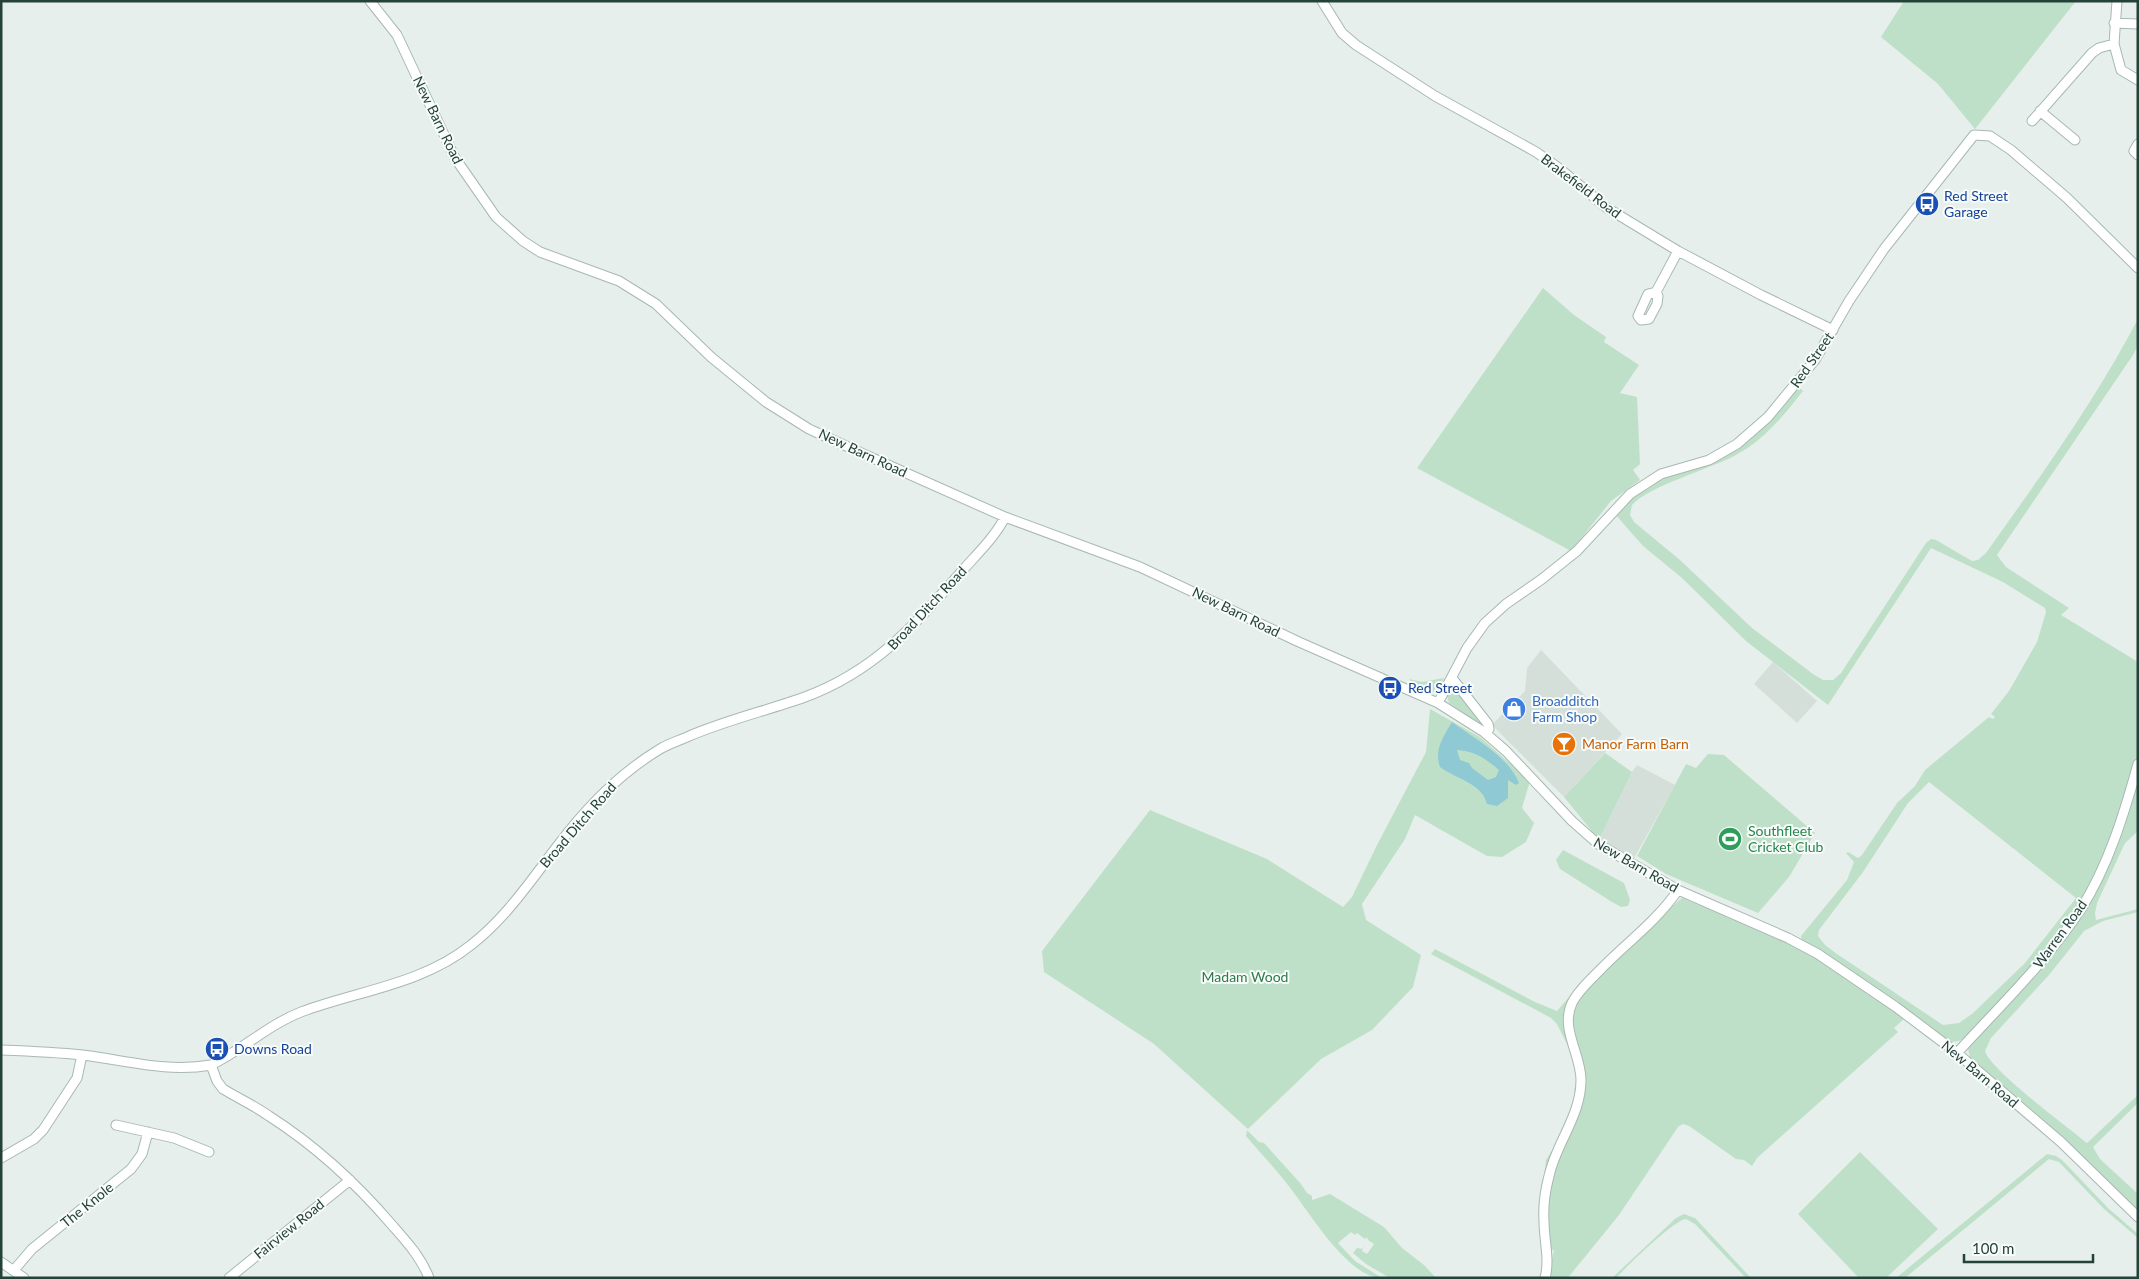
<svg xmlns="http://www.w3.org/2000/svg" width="2139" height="1279" viewBox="0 0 2139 1279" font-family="Lato,sans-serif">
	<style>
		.built { fill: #d4dfda }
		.green { fill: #bfe0c8; fill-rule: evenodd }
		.water { fill: #8ec9d4; fill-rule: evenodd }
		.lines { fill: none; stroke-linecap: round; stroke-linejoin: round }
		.minor-casing { stroke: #a8b8b2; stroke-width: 11 }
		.minor { stroke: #fff; stroke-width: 9 }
		.labels { text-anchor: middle; stroke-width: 4; stroke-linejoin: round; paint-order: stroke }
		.street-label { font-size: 14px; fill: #24423a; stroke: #f7fbf9 }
		.transit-label { font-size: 14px; fill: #164399; stroke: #f7fbf9; text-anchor: start }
		.shop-label { font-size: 14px; fill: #366cbe; stroke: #f7fbf9; text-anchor: start }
		.food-label { font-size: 14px; fill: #c56008; stroke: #f7fbf9; text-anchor: start }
		.leisure-label { font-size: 14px; fill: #27864d; stroke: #f7fbf9; text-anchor: start }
		.park-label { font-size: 14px; fill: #2d7a4b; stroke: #f7fbf9 }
	</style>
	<rect width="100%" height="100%" fill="#e6efeb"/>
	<!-- built -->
	<path class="built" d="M1541,650l81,84 -58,63 -72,-72 33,-34 2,-23z
		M1773,662l44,39 -20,22 -43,-39z
		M1637,765l38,20 -42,75 -34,-20 33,-68z"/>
	<!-- green -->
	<path class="green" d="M1904,1h172l-101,128 -37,-45 -57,-47z
		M1543,288l31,27 32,22 -2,5 35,23 -19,28 17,4 3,67 -7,6 7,10 -29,21 -40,50 -154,-83z
		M2138,319v26l-5,10 -136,200 9,12 63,41 -8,7 77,47v97l-19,64 -31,69 -46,64 -74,80 -9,5 -9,1 -148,-101 -1,-5 46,-56 7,-18 -8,-9 2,-1 10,6 4,-3 35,-52 18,-17 10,-16 64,-53 4,2 2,-2 -4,-3 18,-23 28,-49 9,-30 -1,-4 -42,-26 -72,-34 -103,157 -82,-64 -64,-63 -39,-32 -28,-32 22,-26 109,-48 28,-24 24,-30 5,5c-19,24 -39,49 -67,64 -26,14 -87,31 -104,50l-2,10 4,7 46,38 72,68 61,46 10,6h10l8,-7 85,-130 5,-4 5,1 36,21 6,-1 8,-7c54,-76 109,-152 152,-234zM1929,782l147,116 -51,65 -53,51 -13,9 -16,2 -106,-71 -12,-9 -7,-9 1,-6 44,-58 45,-69z
		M1444,678l-5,12 -8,3 -16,-6 -6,-8 13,3z
		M1453,686l31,38 -1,2 -34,-23 -2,-7z
		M1430,709l50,28 50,44 -8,27 12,15 -8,19 -24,15 -15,-1 -72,-41 -10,24 -43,65 4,16 55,35 -8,32 -41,43 -51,29 -73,70 -94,-85 -110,-72 -2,-21 108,-141 117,49 76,48 9,-10 25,-52 49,-93z
		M1605,753l27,19 -33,68 -35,-43z
		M1708,754l16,1 91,78 -26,44 -31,36 -92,-39 -29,-18 49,-92 10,4z
		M2138,772v59l-13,12 -28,60 -2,10 1,7 42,-11v3l-35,9 -19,10 -35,44 -58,63 -6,13c5,19 83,76 102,92l51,-48v8l-45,44 7,12 38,35v19l-167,-152 -3,-12 115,-138z
		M1563,850l61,33 6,17 -2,6 -7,1 -9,-5 -52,-33 -4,-9z
		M1682,898l111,47 33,18 79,55 -11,10 4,4 -141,126 -5,8 -8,-6 -8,-1 -47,-33 -6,-2 -5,3 -59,88 -48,59 -3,4h-21l7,-27 -4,-3 -4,-27 3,-38 31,-84 -10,-78 7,-21 55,-59z
		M1435,949l100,53 22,9 26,-30 -18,37v10l12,32 3,20 -3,22 -7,22 -18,33 -4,14 -6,44 4,49 -3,14 1,-19 -3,-46 5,-53 15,-24 9,-18 6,-21 -2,-8 4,-7 -6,-28 -15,-30 -6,-6 -120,-64z
		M1247,1130l12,12 5,1 37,41 6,9 5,3v4l18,-6 54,33 18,21 22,17 12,13h-46l-24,-14 -13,-11 4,-5 5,1 2,-3 -2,5 5,3 7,-10 -6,-4 -1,-3 -2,2 -8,-6 -2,2 -4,-3 -13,11 17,18 27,17c-34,0 -72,-65 -91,-89 -14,-19 -30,-35 -45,-53z
		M1860,1152l78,77 -52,49h-27l-61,-64z
		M2047,1154l9,2 6,4 47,49 29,25v4l-34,-29 -45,-47 -10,-3 -144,119h-9z
		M1684,1214l11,4 56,60h-5l-51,-54 -9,-5c-12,1 -59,47 -70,59h-4l64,-60z"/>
	<!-- water -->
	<path class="water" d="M1452,722c23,17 56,34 67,61l-3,2 -8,-5v18l-11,8 -10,-2c-5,-21 -31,-25 -47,-37 -6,-17 3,-30 12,-45zM1457,750c18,1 29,9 42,20l-3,7 -8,3 -16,-12 -3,-5 -9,-3z"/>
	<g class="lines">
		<!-- minor casing -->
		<g class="minor-casing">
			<path id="minor" d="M370,1l27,34 58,123 41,59 27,24 17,11 79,29 37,23 55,53 55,45 43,27 50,23 146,65 135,50 159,75 139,61 46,29 22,19 66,70 26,23 80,46 110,48 30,16 78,53 61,46 104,89 77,75
				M1322,1l20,32 14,12 79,51 101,56 24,17 47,39 71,43 83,44 72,35
				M2117,1l-3,43 7,26 17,10
				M2114,23l24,1
				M2040,111l35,29
				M2032,121l60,-68 7,-5 15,-4
				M2138,144l-4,7 4,4
				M1656,292l2,4 -1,8 -8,15 -8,1 -3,-4 10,-22 8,-2 22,-41
				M1452,678l36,46 1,5 -3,4
				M1438,703l29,-55 18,-25 21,-19 36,-25 35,-28 53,-57 31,-20 48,-14 28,-16 31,-27 47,-57 34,-59 35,-52 90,-114 16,1 21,14 56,48 71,70
				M1,1050c27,1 54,2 81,5 43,5 85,18 129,10l6,16 6,8c15,9 32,17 46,27 47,30 87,67 123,109 14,16 29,32 37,53
				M1957,1053c42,-46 89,-91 124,-144 28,-45 43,-95 57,-145
				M211,1065c31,-15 57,-40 90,-53 56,-21 122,-28 170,-67 36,-28 60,-65 88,-101 28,-37 61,-71 101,-95 8,-5 18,-8 27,-12 39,-17 79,-26 118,-40 70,-26 109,-71 157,-126 15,-17 33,-34 43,-54
				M116,1125l58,13 35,14
				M1,1158l33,-19 9,-9 34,-52 5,-23
				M1,1262l23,16
				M14,1270l18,-21 99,-80 11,-15 6,-22
				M229,1278l121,-98
				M1545,1278c5,-19 -1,-37 -1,-57 -1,-15 1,-30 5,-45 7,-33 32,-60 32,-96 0,-26 -21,-51 -9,-77 6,-12 17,-22 27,-32 26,-27 58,-50 79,-81"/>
		</g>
		<!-- minor -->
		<use href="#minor" class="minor"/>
	</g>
	<!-- icons -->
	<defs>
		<g id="bus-disc" transform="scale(1.25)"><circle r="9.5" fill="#1a4fb4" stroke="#f7fbf9"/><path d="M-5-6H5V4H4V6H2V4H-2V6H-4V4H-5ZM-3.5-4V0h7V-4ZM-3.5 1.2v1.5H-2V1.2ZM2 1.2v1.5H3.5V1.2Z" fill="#fff"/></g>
		<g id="shop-disc" transform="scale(1.25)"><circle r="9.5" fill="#3f7fe0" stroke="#f7fbf9"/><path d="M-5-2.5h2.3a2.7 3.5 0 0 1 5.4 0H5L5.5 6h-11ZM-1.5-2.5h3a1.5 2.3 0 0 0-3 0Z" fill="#fff"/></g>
		<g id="bar-disc" transform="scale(1.25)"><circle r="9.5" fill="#e8710a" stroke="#f7fbf9"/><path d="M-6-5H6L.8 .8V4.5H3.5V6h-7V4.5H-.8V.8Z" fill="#fff"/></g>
		<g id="stadium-disc" transform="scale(1.25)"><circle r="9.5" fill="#2e9e5b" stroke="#f7fbf9"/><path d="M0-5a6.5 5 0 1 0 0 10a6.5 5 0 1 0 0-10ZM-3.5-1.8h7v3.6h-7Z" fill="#fff"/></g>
	</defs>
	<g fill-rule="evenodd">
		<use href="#bus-disc" x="1927" y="204"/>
		<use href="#bus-disc" x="1390" y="688"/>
		<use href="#shop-disc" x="1514" y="709"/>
		<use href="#bar-disc" x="1564" y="744"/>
		<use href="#stadium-disc" x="1730" y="839"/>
		<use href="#bus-disc" x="217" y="1049"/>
	</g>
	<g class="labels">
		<!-- street labels -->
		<g class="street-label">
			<text transform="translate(438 120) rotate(64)" y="5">New Barn Road</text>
			<text transform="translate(1581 186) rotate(37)" y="5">Brakefield Road</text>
			<text transform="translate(1812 360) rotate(-55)" y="5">Red Street</text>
			<text transform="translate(863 453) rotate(25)" y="5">New Barn Road</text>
			<text transform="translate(927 608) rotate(-47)" y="5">Broad Ditch Road</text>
			<text transform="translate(1236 612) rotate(26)" y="5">New Barn Road</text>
			<text transform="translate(578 825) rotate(-49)" y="5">Broad Ditch Road</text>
			<text transform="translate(1636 865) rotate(30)" y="5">New Barn Road</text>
			<text transform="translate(2060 934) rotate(-54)" y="5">Warren Road</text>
			<text transform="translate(1980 1074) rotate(40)" y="5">New Barn Road</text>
			<text transform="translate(87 1205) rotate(-39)" y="5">The Knole</text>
			<text transform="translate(289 1229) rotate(-39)" y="5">Fairview Road</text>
		</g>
		<!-- transit labels -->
		<g class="transit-label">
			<text x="1944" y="201">Red Street<tspan x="1944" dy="16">Garage</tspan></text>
			<text x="1408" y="693">Red Street</text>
			<text x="234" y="1054">Downs Road</text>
		</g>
		<!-- shop labels -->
		<g class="shop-label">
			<text x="1532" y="706">Broadditch<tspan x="1532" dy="16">Farm Shop</tspan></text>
		</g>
		<!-- food labels -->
		<g class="food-label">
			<text x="1582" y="749">Manor Farm Barn</text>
		</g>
		<!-- leisure labels -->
		<g class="leisure-label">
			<text x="1748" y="836">Southfleet<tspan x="1748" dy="16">Cricket Club</tspan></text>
		</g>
		<!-- park labels -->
		<g class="park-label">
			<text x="1245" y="982">Madam Wood</text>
		</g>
	</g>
	<!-- border -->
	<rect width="2139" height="1279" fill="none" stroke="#24423a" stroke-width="5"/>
	<!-- scale -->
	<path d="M1964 1254v8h129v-8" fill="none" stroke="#24423a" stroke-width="2.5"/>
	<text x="1972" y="1254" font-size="15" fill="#24423a" stroke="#f7fbf9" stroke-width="4" paint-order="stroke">100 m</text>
</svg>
